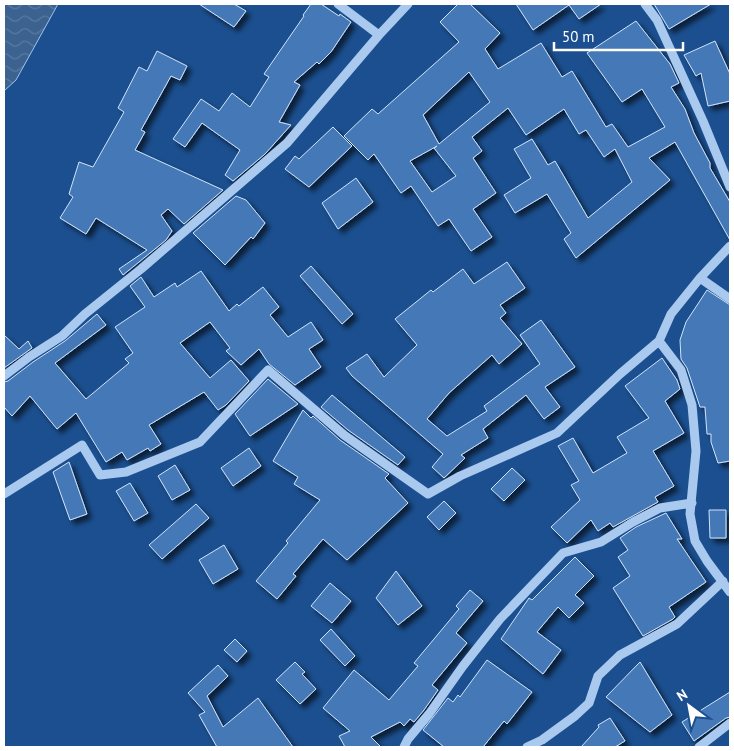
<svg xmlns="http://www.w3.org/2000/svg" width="734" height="751" viewBox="0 0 734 751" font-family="'PT Sans',sans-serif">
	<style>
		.water { fill: url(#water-waves); stroke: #9cc4f0 }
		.building { fill: #4478b7; stroke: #cfe3fa; fill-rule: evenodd; filter: url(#shadow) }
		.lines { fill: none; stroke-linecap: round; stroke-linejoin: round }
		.minor { stroke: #a9c9ee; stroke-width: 9 }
	</style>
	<defs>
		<pattern id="water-waves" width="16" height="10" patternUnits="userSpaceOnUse" patternTransform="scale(1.25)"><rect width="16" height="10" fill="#3c6290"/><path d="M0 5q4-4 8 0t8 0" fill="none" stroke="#597aa1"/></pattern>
		<filter id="shadow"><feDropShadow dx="4.5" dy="4.5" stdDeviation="2.5" flood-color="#0009"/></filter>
	</defs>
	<rect width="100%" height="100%" fill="#1b4f8f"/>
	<!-- water -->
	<path class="water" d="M4,4h54l-42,76 -12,11z"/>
	<!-- building -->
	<path class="building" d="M199,4h35l12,7 -12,16z
		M311,4h10l18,12 1,-2 11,8 -20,30 -12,12 -2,-2 -23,20 6,3 -21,37 12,3 -26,29 -32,27 -8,-6 15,-25 -38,-27 -17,24 -12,-8 28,-40 18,12 13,-18 18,14 19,-30 -5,-3 40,-58 -1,-1z
		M458,4h12l30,29 -15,16 13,20 43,-26 21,34 10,-6 34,56 6,-3 16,23 37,-20 -23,-38 -20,13 -35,-49 49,-32 34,43 9,19 -8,4 14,22 9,24 16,30v5l20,34v38l-55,-98 -26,16 21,22 -94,78 -12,-19 7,-6 -24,-39 -32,19 -11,-18 27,-17 -17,-29 18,-10 16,26 7,-4 33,57 44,-36 -17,-33 -11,8 -18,-27 -7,4 -15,-25 -38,26 -18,-27 -36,29 10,14 -9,7 23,35 -23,16 19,28 -21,14 -22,-32 -11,7 -27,-40 -10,7 -27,-39 -6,6 -24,-24 28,-27 6,5 81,-72 -19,-20zM469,72l21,30 -51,42 -16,-29zM437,146l-3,2 22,28 -24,16 -22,-31z
		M516,4h85l-22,15 -10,-14 -36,25z
		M654,4h57l-42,25z
		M715,41l15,33v27l-22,5 -7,-33 -5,3 -12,-21z
		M157,51l30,15 -7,14 -9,-4 -30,54 4,2 -10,18 88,40 -39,34 -16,-15 -7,6 11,16 -6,9 -43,35 -4,-6 28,-19 -51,-32 -10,16 -26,-16 13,-21 -4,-3 10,-32 14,5 31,-55 -6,-4 21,-41 8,4z
		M333,127l19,19 -43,41 -24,-18 10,-13 4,3z
		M356,178l17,24 -35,27 -16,-26z
		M236,196l10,4 19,23 -12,16 -2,-2 -26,28 -32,-32z
		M507,262l18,26 -25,17 6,8 -6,5 22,26 -23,20 -7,-9 -43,38 -22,26 20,17 40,-25 -3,-5 56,-42 -20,-29 21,-15 34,47 -30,20 15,20 -16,12 -18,-24 -43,34 5,9 -27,17 4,3 -21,20 -12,-11 11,-13 -91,-78 -6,-8 21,-14 17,23 33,-32 -22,-26 36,-29 2,2 30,-23 11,15z
		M311,266l42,48 -11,10 -42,-48z
		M201,271l28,40 8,-7 2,2 24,-19 16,20 -9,8 18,22 23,-15 12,18 -14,9 12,18 -26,18 -26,-21 -10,-15 -18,16 -15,-14 4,-3 -20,-26 -30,21 30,35 21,-18 18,21 -23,24 -8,5 -14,-18 -55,33 12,19 -11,7 -2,-3 -21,12 -5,-8 -16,10 -30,-49 -19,16 -27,-33 -18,20 -8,-9v-25l4,-1 25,-19 32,-21 32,-27 9,11 -51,38 31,36 43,-36 -4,-4 8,-6 -18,-26 30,-20 -15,-21 11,-9 13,20 21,-14 2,4z
		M707,290l23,15v156l-12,2 -7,-21v-8h-4l-2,-27h-5l-13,-39 -6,-9 -1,-19 6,-18z
		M4,335l15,14 9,-8 4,7 -28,20z
		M662,358l15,22 3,9 -15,12 19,32 -31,18 21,35 -19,11 3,5 -45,25 -3,-4 -12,8 -7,-11 -24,23 -16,-16 29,-27 -9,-15 8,-4 -21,-35 15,-8 20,35 34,-20 -10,-16 32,-19 -24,-32z
		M268,379l30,25 -48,32 -15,-22z
		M332,395l73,62 -7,8 -50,-35 -27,-23z
		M303,410l8,8 2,-2 27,24 49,34 -4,4 23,25 -61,57 -24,-21 -30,35 3,2 -19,23 -21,-18 32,-38 -2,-2 34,-41 -26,-16 4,-7 -25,-16z
		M249,448l12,18 -28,20 -12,-18z
		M69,462l18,52 -17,6 -17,-48z
		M175,465l15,25 -18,10 -14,-24z
		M512,468l13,12 -21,21 -13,-12z
		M130,483l18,30 -14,8 -18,-30z
		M444,501l12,12 -17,17 -12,-13z
		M196,504l13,14 -47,41 -13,-14z
		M709,510h17v28h-16z
		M666,513l16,26h-5l29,43 -37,25 6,10 -2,2 -30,17 -30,-48 17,-12 -12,-19 10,-7 -8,-12 16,-11z
		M224,545l14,24 -25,15 -14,-24z
		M575,557l19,19 -19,19 9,8 -15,15 -11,-11 -21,25 24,18 -18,24 -42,-35 28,-41 3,2z
		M396,571l26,35 -24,19 -22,-27z
		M330,583l21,18 -19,22 -21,-17z
		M470,590l13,11 -27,32 11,10 -35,42 6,5 -14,20 -10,12 -4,-3 -6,7 -4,-4 -29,15 10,10h-36l-6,-11 11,-5 -27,-23 31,-38 35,30 29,-34 -4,-3 45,-54 -3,-3z
		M331,629l24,27 -10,10 -25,-26z
		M235,639l12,12 -10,11 -13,-12z
		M487,660l45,32 -25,32 -3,-3 -21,26h-39l-21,-17 25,-32 5,4 5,-7 2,2z
		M295,662l10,10 -3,2 14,15 -16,15 -24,-24z
		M640,662l32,53 -22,17 -44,-35z
		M218,665l10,11 -21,20 16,31 35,-29 35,49h-76l-18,-32 6,-3 -17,-19z
		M730,692v25l-4,1 -32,23 -12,-19z
		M610,718l15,23 -10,6h-34l18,-20 -1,-2z"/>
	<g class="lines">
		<!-- minor -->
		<path class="minor" d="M338,4l41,31
			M645,4l12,16 46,101 27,66
			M700,278l30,-32
			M730,299l-30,-21 -29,36 -12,27 22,29 11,35 4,46 -6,63 5,27 12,20 23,31
			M4,376l25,-19 33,-21 23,-22 56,-45 146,-126 92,-108 29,-31
			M4,494l78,-49 18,30 26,-3 74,-30 68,-72 76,65 84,59 32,-18 97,-43 63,-59 39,-33
			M404,747l4,-8 21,-25 34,-48 37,-47 63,-66 38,-11 32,-20 27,-14 32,-5
			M527,747l15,-7 33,-24 14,-13 9,-27 22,-21 57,-31 46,-43
			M699,747l31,-24"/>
	</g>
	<!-- border -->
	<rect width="734" height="751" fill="none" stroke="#ffffff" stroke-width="10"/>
	<!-- north arrow -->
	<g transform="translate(689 706) rotate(328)" stroke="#1b4f8f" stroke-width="4" paint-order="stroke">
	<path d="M0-4L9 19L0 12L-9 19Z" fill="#ffffff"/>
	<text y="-8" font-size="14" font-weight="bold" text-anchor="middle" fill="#ffffff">N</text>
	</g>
	<!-- scale -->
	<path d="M554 42v8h129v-8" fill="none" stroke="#ffffff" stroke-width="2.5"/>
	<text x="562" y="42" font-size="15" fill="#ffffff" stroke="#1b4f8f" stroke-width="4" paint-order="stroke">50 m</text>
</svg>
